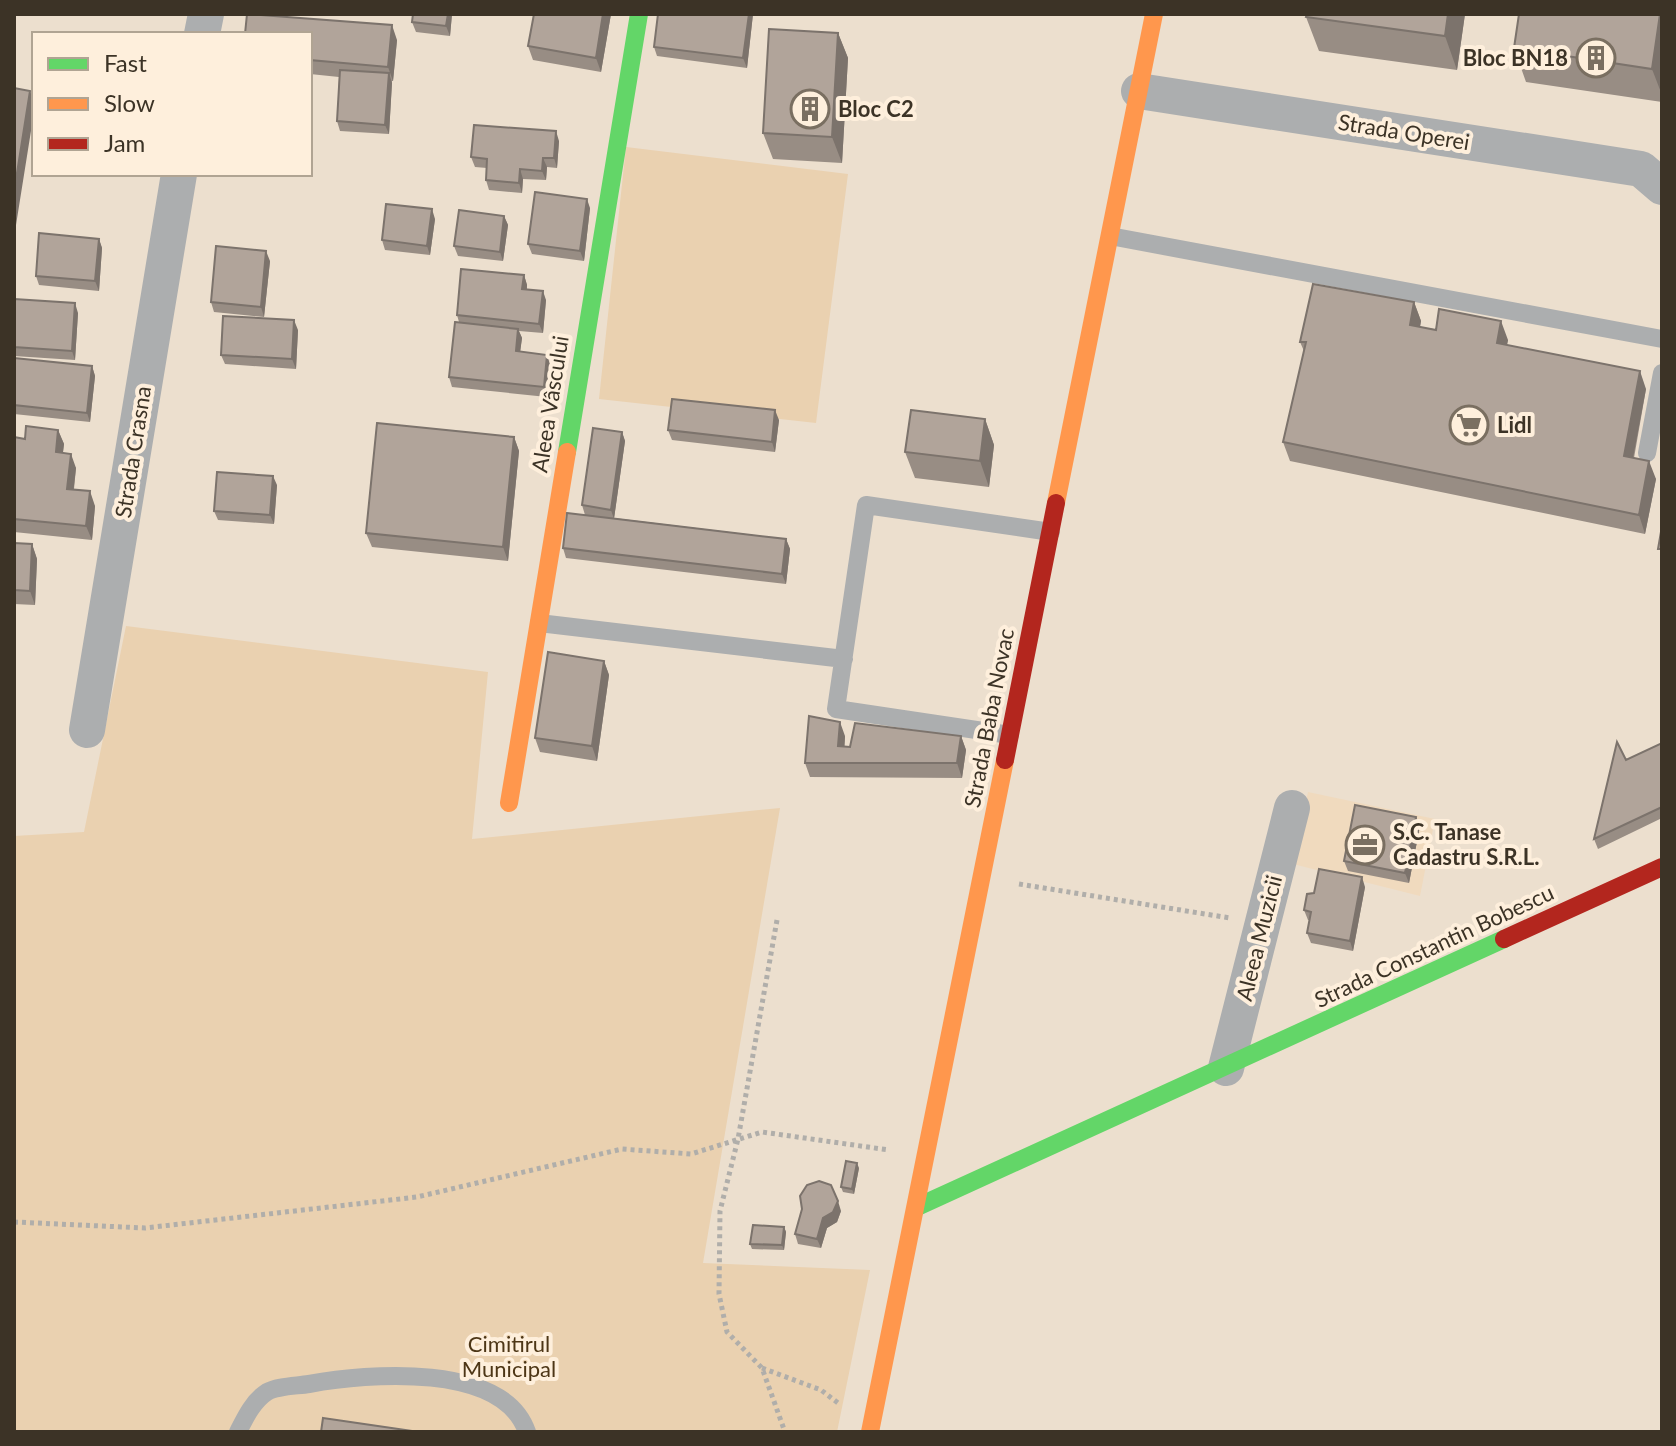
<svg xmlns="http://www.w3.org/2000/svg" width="1676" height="1446" viewBox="0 0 1676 1446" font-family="Lato,sans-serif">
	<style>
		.built { fill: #f0dabe }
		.green { fill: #ead1b0 }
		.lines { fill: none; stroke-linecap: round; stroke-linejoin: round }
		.path { stroke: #b0aeaa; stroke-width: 5; stroke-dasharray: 4 4; stroke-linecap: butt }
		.lane { stroke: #acaeaf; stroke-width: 18 }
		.street { stroke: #acaeaf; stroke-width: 36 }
		.fast { stroke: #63d668; stroke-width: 18 }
		.slow { stroke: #ff974d; stroke-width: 18 }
		.jam { stroke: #b3261e; stroke-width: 18 }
		.wall { fill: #988d84 }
		.shaded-wall { fill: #7c736c }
		.building { fill: #b1a49a; stroke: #7c736c; stroke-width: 2 }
		.labels { text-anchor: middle; stroke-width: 8; stroke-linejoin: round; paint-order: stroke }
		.poi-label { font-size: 22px; font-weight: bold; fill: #3c3326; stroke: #feefdc; text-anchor: start }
		.street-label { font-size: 22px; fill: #3c3326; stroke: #feefdc }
		.park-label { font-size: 22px; fill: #4d3616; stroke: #feefdc }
	</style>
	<rect width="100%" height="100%" fill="#ecdfce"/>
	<!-- built -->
	<path class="built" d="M1308,792l127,27 -15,77 -127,-32z"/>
	<!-- green -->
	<path class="green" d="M626,147l222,27 -32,249 -217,-24z
		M126,626l362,46 -16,167 308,-31 -77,455 167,7 -33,162h-823v-596l70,-4z"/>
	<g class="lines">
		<!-- path -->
		<path class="path" d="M1019,884l211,34
			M777,920l-39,219 -18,72 -1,83 8,38 35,36 23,64
			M14,1222l131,6 272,-31 205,-48 69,5 71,-22 127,18
			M762,1368l59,22 17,13"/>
		<!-- lane -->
		<path class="lane" d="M1110,236l552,103
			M1647,453l15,-80
			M539,623l305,36
			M1010,735l-174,-26 30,-204 185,27
			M238,1432c7,-14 15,-31 29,-40 10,-6 30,-6 42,-8 59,-11 194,-22 218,48"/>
		<!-- street -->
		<path class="street" d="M202,34l4,-20
			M1139,91l502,78 21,18
			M87,730l92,-556
			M1226,1068l66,-260"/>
		<!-- fast -->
		<path class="fast" d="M567,452l72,-438
			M917,1207l587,-268"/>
		<!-- slow -->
		<path class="slow" d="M1056,503l98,-489
			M509,803l58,-351
			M870,1432l135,-672"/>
		<!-- jam -->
		<path class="jam" d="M1005,760l51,-257
			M1504,939l158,-72"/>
	</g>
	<!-- wall -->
	<path class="wall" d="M452,14l-2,22 -34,-4 -4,-10z
		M534,14h77l-10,58 -68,-12 -5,-14z
		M658,14h95l-6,54 -90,-12 -3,-9z
		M1307,14h158l-8,56 -138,-19 -13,-34z
		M1662,14v88l-136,-20 -12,-34z
		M838,33l10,25 -6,105 -69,-4 -10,-26z
		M310,34l87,6 -4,41h-1l-3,53 -49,-3 -3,-10 2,-44 -29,-3z
		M559,141l-2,27 -10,-1 -1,13 -23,-1 -1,14 -33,-3 -3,-10 1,-12 -12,-1 -4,-10z
		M590,208l-6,53 -52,-7 -4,-10z
		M504,216l4,9 -5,36 -45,-5 -4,-10z
		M435,219l-5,36 -45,-5 -3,-10z
		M99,239l3,9 -3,43 -60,-6 -3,-9z
		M270,261l-6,56 -50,-5 -3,-10z
		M524,275l3,10v4l19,11 -3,33 -24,-2 3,7 -2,13 30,13 -3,33 -95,-10 -3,-10 10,-55 -2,-7z
		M14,299l64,14 -3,47 -61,-4z
		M1414,302l7,19 -1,6 88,13 -1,5 139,44 -12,69 22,21 -11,55 -355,-73 -7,-19 21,-91 -4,-9z
		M298,330l-2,39 -71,-5 -4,-9z
		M14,358l78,8 3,10 -5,46 -76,-8z
		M985,419l9,26 -5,42 -74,-9 -10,-26z
		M779,420l-4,32 -103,-12 -4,-10z
		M58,430l6,14 -1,9 13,15 -2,21 21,17 -3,34 -78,-8v-95l11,2z
		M622,432l3,9 -11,77 172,21 4,10 -4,35 -220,-26 -3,-10 22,-33 -3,-10z
		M514,437l5,14 -11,110 -136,-14 -6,-14z
		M277,485l-3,39 -56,-4 -4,-9z
		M14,543l18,1 5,15 -2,46 -21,-1z
		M604,661l5,14 -12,86 -57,-9 -5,-14z
		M845,736l-1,10 6,1 111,-11 5,14 -4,28 -152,-1 -5,-14z
		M1662,743v75l-64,31 -4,-10 32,-79z
		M1416,817l4,9 -11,57 -61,-12 -4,-10z
		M1365,887l-12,64 -42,-8 -4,-10 3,-13h-2l-4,-10z
		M859,1168l-5,26 -11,-2 -2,-5z
		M841,1211l-4,11 -10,6 -6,20 -23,-4 -3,-10z
		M784,1227l2,5 -2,18 -32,-1 -2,-5z"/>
	<!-- shaded-wall -->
	<path class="shaded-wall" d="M448,14h4l-2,22 -4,-10z
		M603,14h8l-10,58 -5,-14z
		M749,14h4l-6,54 -4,-10z
		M1448,14h17l-8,56 -12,-34z
		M1660,14h2v81l-10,-26z
		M392,25l5,15 -4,41 -5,-14z
		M838,33l10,25 -6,105 -10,-26z
		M389,73l3,10 -3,51 -4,-9z
		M30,91l4,11v10l-18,113 -2,-6v-27z
		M556,131l3,10 -2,27 -3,-10z
		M543,158l4,9 -1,13 -4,-9z
		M520,169l3,10 -1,14 -3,-10z
		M587,199l3,9 -6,53 -4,-10z
		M432,209l3,10 -5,36 -3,-9z
		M504,216l4,9 -5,36 -3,-9z
		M99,239l3,9 -3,43 -4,-10z
		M266,251l4,10 -6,56 -3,-10z
		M524,275l3,10 -1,13 -4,-9z
		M543,291l3,9 -3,33 -4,-9z
		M1414,302l7,19 -4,22 -7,-18z
		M75,303l3,10 -3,47 -3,-9z
		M294,320l4,10 -2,39 -4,-10z
		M1501,321l7,19 -5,22 -6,-19z
		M518,329l4,9 -3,23 -3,-10z
		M547,355l3,9 -3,33 -3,-10z
		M92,366l3,10 -5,46 -3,-9z
		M1640,371l6,18 -16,85 -6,-18z
		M775,410l4,10 -4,32 -3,-10z
		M985,419l9,26 -5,42 -9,-26z
		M58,430l6,14 -3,22 -5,-14z
		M622,432l3,9 -11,78 -3,-9z
		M514,437l5,14 -11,110 -5,-14z
		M71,454l5,14 -4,35 -5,-14z
		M1649,461l7,18 -11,55 -6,-19z
		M273,476l4,9 -3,39 -4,-9z
		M90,491l5,15 -3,34 -6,-14z
		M786,539l4,10 -4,35 -4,-10z
		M32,544l5,15 -2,46 -5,-14z
		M604,661l5,14 -12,86 -5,-15z
		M840,722l5,14 -1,24 -6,-14z
		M961,736l5,14 -4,28 -5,-15z
		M1416,817l4,9 -11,57 -4,-10z
		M1362,877l3,10 -12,64 -3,-10z
		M857,1163l2,5 -5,26 -2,-5z
		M838,1201l3,10 -4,11 -10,6 -6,20 -4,-9 6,-21z
		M784,1227l2,5 -2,18 -2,-5z"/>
	<!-- building -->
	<path class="building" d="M247,14l145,11 -4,42 -78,-7v-26h-65z
		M413,14h35l-2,12 -34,-4z
		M534,14h69l-7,44 -68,-12z
		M658,14h91l-6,44 -89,-11z
		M1307,14h141l-3,22 -139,-19z
		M1519,14h141l-8,55 -138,-21z
		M769,29l69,4 -6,104 -69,-4z
		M340,70l49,3 -4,52 -48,-4z
		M14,88l16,3 -16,101z
		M474,125l82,6 -2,27h-11l-1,13 -22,-2 -1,14 -33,-3 1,-21 -16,-2z
		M535,192l52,7 -7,52 -52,-7z
		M386,204l46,5 -5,37 -45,-6z
		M459,210l45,6 -4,36 -46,-6z
		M39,233l60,6 -4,42 -59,-5z
		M216,246l50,5 -5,56 -50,-5z
		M461,269l63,6 -2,14 21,2 -4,33 -82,-9z
		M1313,284l101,18 -4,23 26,5 3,-21 62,12 -4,22 143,28 -16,85 25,5 -10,54 -356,-73 23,-100h-6z
		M14,299l61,4 -3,48 -58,-4z
		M223,316l71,4 -2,39 -71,-4z
		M455,322l63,7 -2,22 31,4 -3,32 -95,-10z
		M14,358l78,8 -5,47 -73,-8z
		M672,399l103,11 -3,32 -104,-12z
		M911,410l74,9 -5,42 -75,-9z
		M377,423l137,14 -11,110 -137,-14z
		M26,426l32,4 -2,22 15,2 -4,35 23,2 -4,35 -72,-7v-82l11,2z
		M593,428l29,4 -11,78 -29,-5z
		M217,472l56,4 -3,39 -56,-4z
		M567,513l219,26 -4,35 -219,-26z
		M1662,526v23h-4z
		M14,543l18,1 -2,47 -16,-1z
		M548,652l56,9 -12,85 -57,-8z
		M809,716l31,6 -2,24 12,1 5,-24 106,13 -4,27h-152z
		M1617,742l9,18 36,-17v64l-68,32z
		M1355,805l61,12 -11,56 -61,-12z
		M1319,869l43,8 -12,64 -43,-8 4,-21 -7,-2 3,-16 7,-1z
		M846,1161l11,2 -5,26 -11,-2z
		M819,1181l12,4 7,16 -5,11 -10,6 -6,21 -22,-5 7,-25 -2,-13 7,-11z
		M753,1225l31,2 -2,18 -32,-1z
		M323,1418l96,14h-98z"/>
	<!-- icons -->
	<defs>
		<g id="building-ring" transform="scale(2)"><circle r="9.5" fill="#feefdc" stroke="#7a6f61" stroke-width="1.5"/><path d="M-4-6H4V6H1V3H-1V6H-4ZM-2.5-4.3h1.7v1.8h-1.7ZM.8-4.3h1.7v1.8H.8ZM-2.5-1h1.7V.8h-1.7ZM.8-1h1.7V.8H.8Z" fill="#7a6f61"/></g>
		<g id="supermarket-ring" transform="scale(2)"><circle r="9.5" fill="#feefdc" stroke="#7a6f61" stroke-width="1.5"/><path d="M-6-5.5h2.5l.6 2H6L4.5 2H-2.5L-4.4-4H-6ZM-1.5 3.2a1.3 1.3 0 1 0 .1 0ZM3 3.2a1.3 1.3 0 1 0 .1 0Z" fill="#7a6f61"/></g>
		<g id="office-ring" transform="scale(2)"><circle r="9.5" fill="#feefdc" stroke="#7a6f61" stroke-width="1.5"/><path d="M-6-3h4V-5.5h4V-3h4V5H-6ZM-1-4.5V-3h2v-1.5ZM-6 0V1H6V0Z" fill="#7a6f61"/></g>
	</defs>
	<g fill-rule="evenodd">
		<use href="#building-ring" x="1596" y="58"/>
		<use href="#building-ring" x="810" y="109"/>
		<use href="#supermarket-ring" x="1469" y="425"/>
		<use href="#office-ring" x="1365" y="845"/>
	</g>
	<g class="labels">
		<!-- poi labels -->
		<g class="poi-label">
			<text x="1568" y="66" text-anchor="end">Bloc BN18</text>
			<text x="838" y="117">Bloc C2</text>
			<text x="1497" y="433">Lidl</text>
			<text x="1393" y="840">S.C. Tanase<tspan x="1393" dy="25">Cadastru S.R.L.</tspan></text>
		</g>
		<!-- street labels -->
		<g class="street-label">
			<text transform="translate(1404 132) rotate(9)" y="8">Strada Operei</text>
			<text transform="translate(550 404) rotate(-81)" y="8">Aleea Vâscului</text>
			<text transform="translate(133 452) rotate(-81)" y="8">Strada Crasna</text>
			<text transform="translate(989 718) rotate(-79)" y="8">Strada Baba Novac</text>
			<text transform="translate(1259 938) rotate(-76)" y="8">Aleea Muzicii</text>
			<text transform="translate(1434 946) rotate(-25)" y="8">Strada Constantin Bobescu</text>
		</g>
		<!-- park labels -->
		<g class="park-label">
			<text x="509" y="1352">Cimitirul<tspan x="509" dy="25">Municipal</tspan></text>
		</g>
	</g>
	<!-- border -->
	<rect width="1676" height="1446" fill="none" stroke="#3c3326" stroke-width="32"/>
	<!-- legend -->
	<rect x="32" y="32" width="280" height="144" fill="#feefdc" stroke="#b0a493" stroke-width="2"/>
	<rect x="48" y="58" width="40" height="12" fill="#63d668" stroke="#b0a493" stroke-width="2"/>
	<text x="104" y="72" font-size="24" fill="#3c3326">Fast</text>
	<rect x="48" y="98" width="40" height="12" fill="#ff974d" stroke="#b0a493" stroke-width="2"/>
	<text x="104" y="112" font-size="24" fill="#3c3326">Slow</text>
	<rect x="48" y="138" width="40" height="12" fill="#b3261e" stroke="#b0a493" stroke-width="2"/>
	<text x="104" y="152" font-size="24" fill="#3c3326">Jam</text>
</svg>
